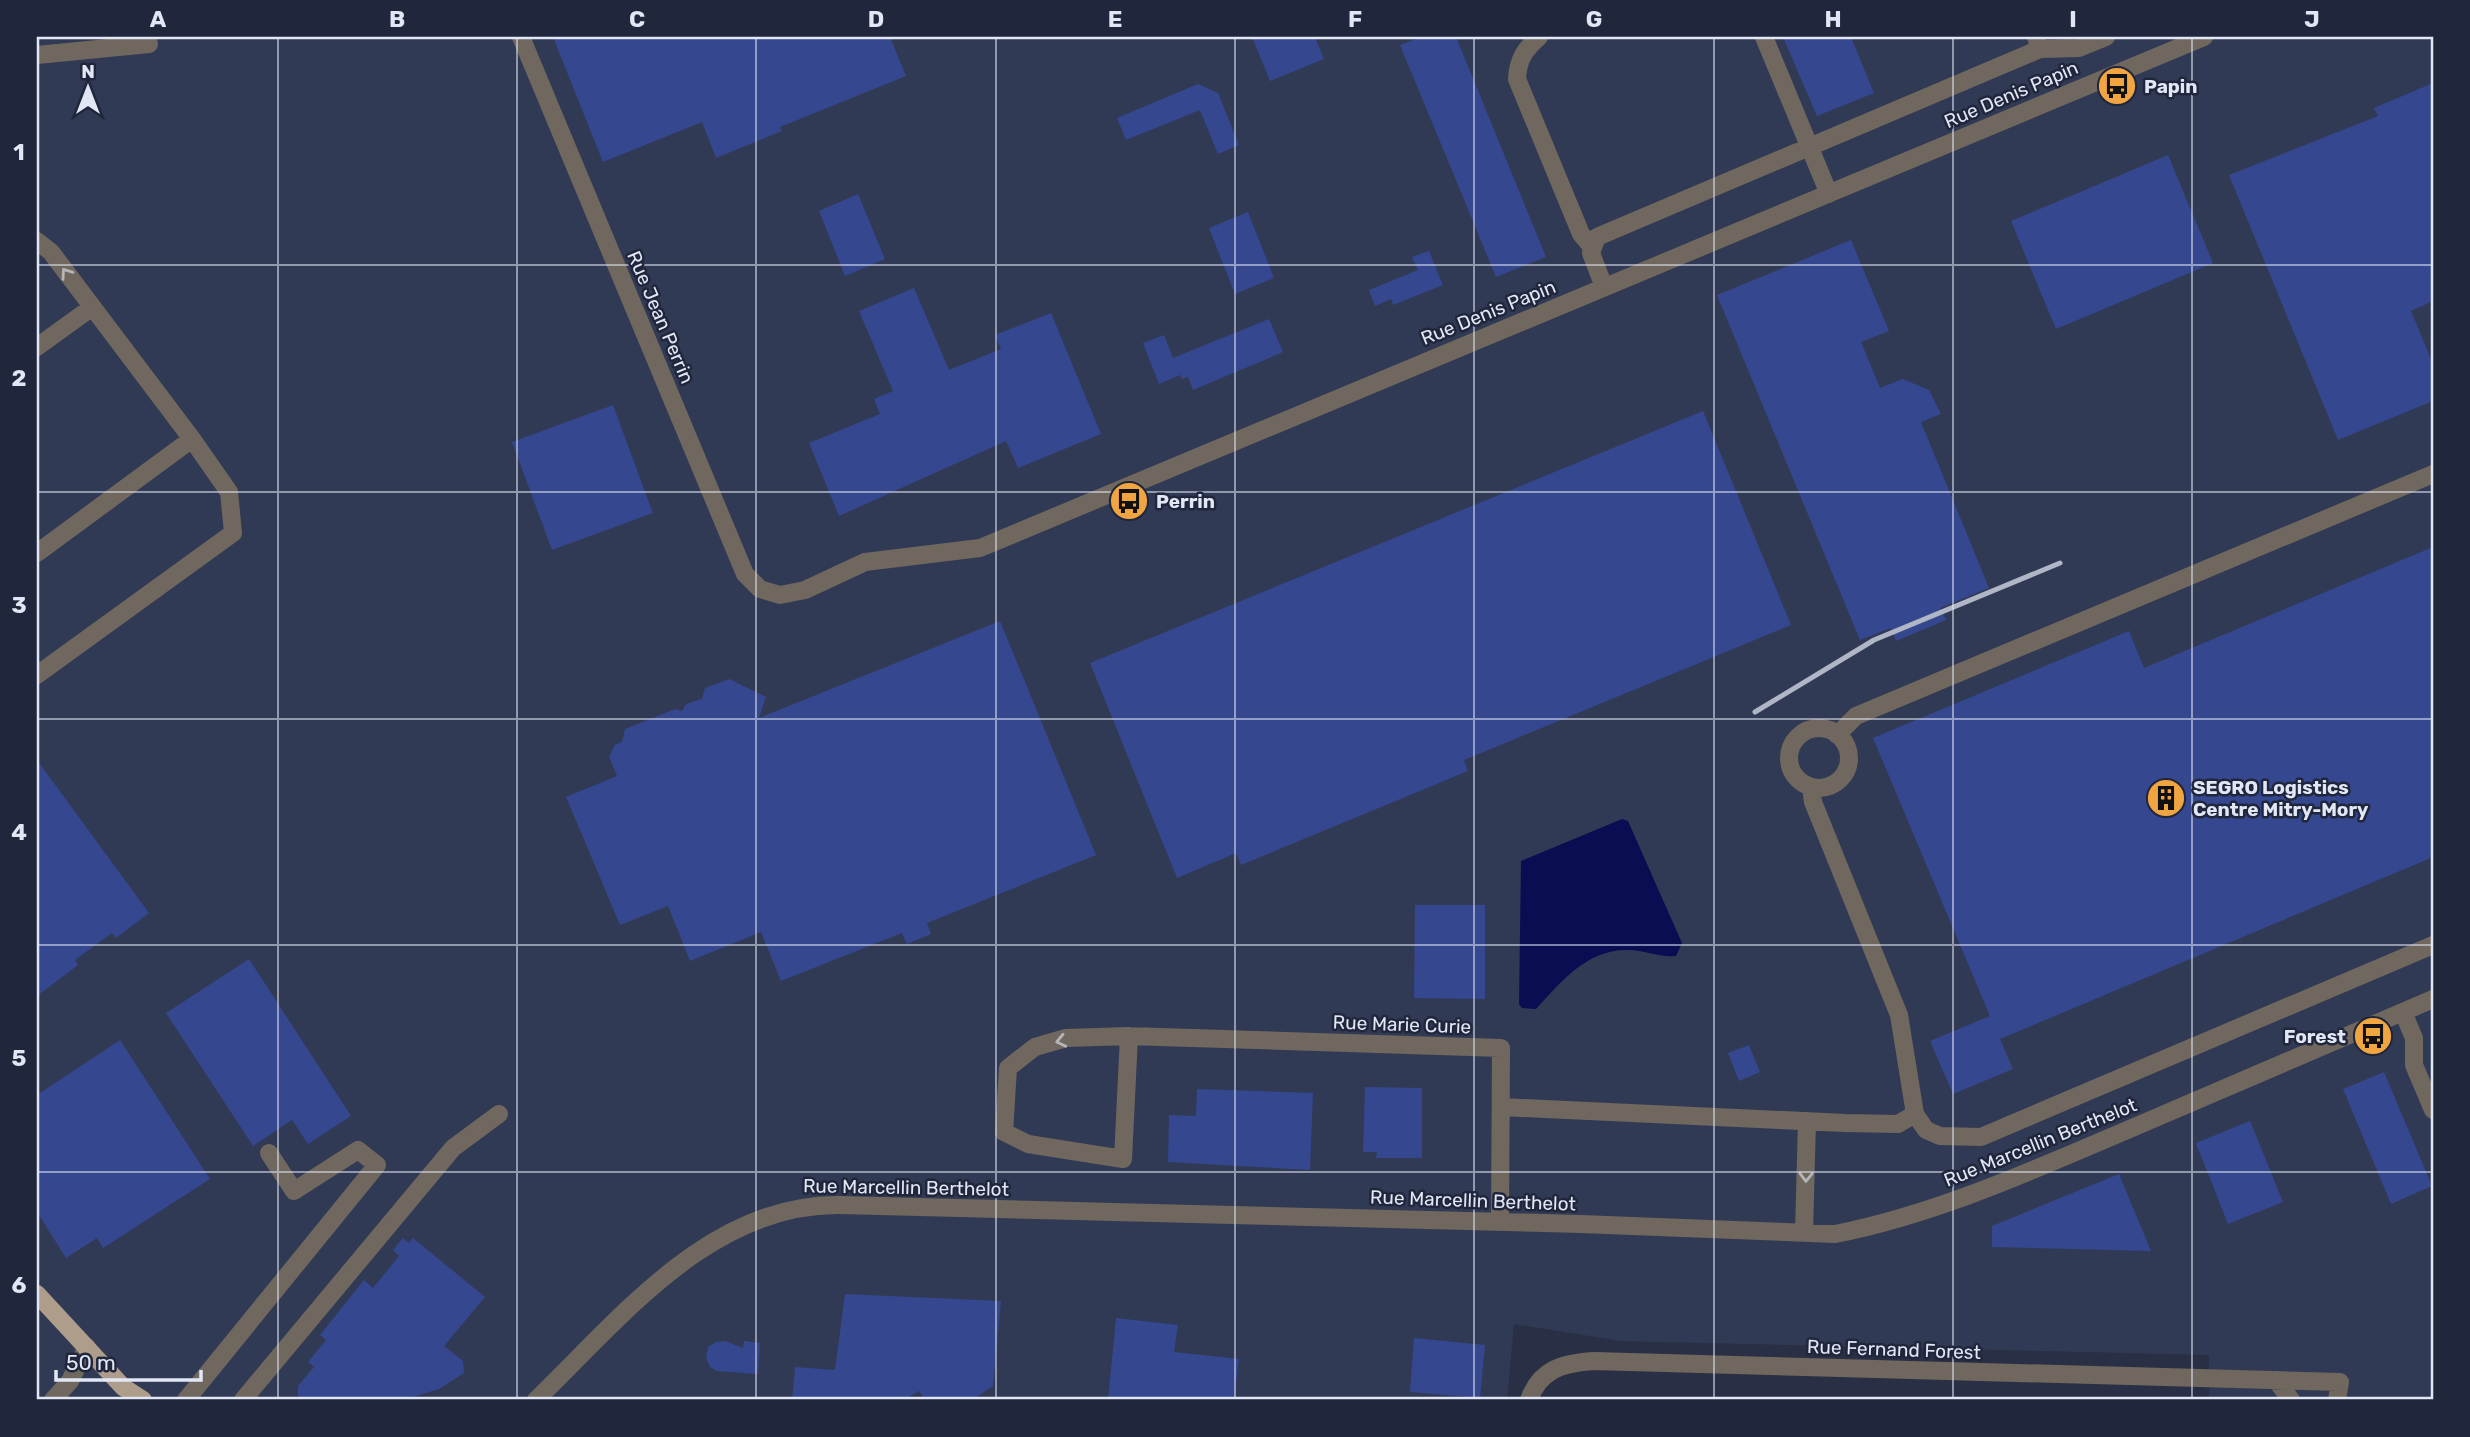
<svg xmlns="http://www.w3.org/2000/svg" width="2470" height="1437" viewBox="0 0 2470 1437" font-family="Rubik,sans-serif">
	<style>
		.built { fill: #313a55 }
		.water { fill: #0b0d53 }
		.building { fill: #35478f }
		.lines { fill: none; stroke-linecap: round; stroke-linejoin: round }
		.minor { stroke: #70685e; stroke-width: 18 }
		.major { stroke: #ae9d8a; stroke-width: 18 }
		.rail { stroke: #b0b6c6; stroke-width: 5 }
		.oneway { stroke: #b4b4b9 }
		.grid { fill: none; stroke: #e2e7f5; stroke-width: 2; stroke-opacity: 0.55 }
		.labels { text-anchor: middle; stroke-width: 5; stroke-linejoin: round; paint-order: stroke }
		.poi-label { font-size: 19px; font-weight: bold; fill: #e2e7f5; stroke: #20263b; text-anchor: start }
		.street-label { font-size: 19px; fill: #e2e7f5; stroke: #20263b }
		.neatline { fill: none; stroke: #e2e7f5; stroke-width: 2.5 }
		.grid-label { font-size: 23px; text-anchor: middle; font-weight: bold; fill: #e2e7f5 }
	</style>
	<rect width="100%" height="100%" fill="#293046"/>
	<!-- built -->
	<path class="built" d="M37,37h2396v1363h-224v-45l-588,-14 -107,-17 -7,76h-1470z"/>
	<!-- water -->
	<path class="water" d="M1622,819l6,2 54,122 -6,13c-16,2 -31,-6 -48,-6 -41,-1 -67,32 -92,59l-14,-1 -3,-4 2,-143z"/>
	<!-- building -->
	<path class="building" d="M553,37h337l16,39 -126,51 2,4 -66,27 -14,-36 -99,40z
		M1252,37h63l9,22 -54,22z
		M1422,37h34l90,220 -50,20 -96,-232z
		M1783,37h68l23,56 -57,23z
		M2433,83v218l-22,10 22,53v37l-95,39 -109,-265 149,-59 -4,-8z
		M1198,84l20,9 21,52 -21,9 -18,-44 -74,30 -9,-22z
		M2168,155l45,108 -157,66 -45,-108z
		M858,194l27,65 -40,17 -26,-65z
		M1248,212l26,66 -39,16 -26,-66z
		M1851,240l38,91 -28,11 19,46 23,-9 26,11 12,24 -20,8 68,166 -49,20 6,12 -50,21 -5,-13 -31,12 -143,-345z
		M1429,251l14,34 -50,20 -2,-6 -16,7 -6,-16 49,-20 -6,-13z
		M914,288l35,82 52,-21 -6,-14 56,-22 50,121 -83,34 -12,-27 -167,75 -30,-73 71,-29 -6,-15 19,-8 -34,-80z
		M1269,319l14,33 -90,38 -5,-13 -6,2 -2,-4 -21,9 -16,-41 21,-8 9,23z
		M613,405l40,108 -101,37 -40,-108z
		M1703,411l88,214 -327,135 4,11 -227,94 -5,-12 -59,25 -87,-215z
		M2433,547v310l-433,182 13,30 -60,25 -23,-53 60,-25 -117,-278 256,-107 15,37z
		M1000,621l96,234 -169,68 4,11 -24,10 -5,-11 -121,48 -20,-49 -71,29 -22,-55 -48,19 -54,-128 51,-21 -8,-19 6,-12 7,-3 3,-13 50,-20 7,2 4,-7 16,-5 3,-11 24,-9 37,18 -7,21z
		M37,760l112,153 -33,25 -4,-5 -37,27 3,5 -41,31z
		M1415,905h70v94l-71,-1z
		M249,959l102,157 -43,28 -16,-24 -39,26 -87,-133z
		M120,1040l90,139 -107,69 -6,-10 -31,20 -29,-46v-117z
		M1749,1045l11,27 -21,9 -11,-28z
		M2384,1072l48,114 -41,18 -48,-115z
		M1365,1087l57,1v70h-46l1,-6h-14z
		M1197,1089l116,4 -3,77 -142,-8 1,-47 27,1z
		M2250,1121l33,81 -55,22 -32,-81z
		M2119,1174l32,77 -159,-4v-21z
		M403,1238l6,5 4,-5 72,59 -41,49 19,15 1,12 -25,16 -36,11h-93l-12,-4v-10l16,-19 -6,-5 18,-22 -6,-5 44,-55 9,8 26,-32 -6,-6z
		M845,1294l156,7 -8,85 -21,14h-47l-6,-9 -16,9h-111l3,-33 40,3z
		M1116,1318l62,7 -4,27 65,7 -5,41h-126z
		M1414,1338l71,7 -5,53 -70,-6z
		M725,1341l18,7 1,-7 16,2 -2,31 -41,-3 -7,-4 -4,-9 2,-11 8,-5z"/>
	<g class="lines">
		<!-- minor -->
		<path class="minor" d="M521,37l224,537 15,15 20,6 25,-5 60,-28 115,-14 1224,-511
			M1539,37c-15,13 -21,23 -22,42l64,155 10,12
			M1764,37l65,157
			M2040,49l39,-1 27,-11
			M37,55l112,-11
			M37,241l14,11 141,187
			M1604,287l-13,-34 6,-16 443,-188 -4,-12
			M37,347l54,-39
			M37,553l155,-114 37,53 4,41 -196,142
			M1789 758a30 30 0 1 1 60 0a30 30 0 1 1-60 0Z
			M1837,735l19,-19 577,-242
			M1811,787l2,15 86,213 16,99 11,16 14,6 41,1 452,-192
			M2403,1012l11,26v27l19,45
			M1129,1036l-6,123 -95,-15 -24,-12 4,-64 27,-21 31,-9 63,-2 372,12 -1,174
			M1501,1107l344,16 53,1 17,-10
			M1804,1233l3,-112
			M2276,1380l15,20
			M53,1400l17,-19 17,-34
			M186,1400l191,-235 -19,-15 -64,41 -25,-38
			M243,1400l210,-252 46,-34
			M536,1400c85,-82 175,-197 304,-195l741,19 254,10c101,-20 196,-63 290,-103 103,-44 206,-88 308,-132
			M1529,1400c11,-31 34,-37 65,-39l746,21 -3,18"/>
		<!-- major -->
		<path class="major" d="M37,1294l86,93 20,13"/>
		<!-- rail -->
		<path class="rail" d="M1755,712l119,-72 186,-77"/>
	</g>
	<!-- one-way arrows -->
	<defs><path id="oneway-chevron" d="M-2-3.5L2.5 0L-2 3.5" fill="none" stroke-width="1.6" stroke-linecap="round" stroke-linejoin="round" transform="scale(1.75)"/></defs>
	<g class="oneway">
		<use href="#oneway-chevron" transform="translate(66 273) rotate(-125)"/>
		<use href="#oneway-chevron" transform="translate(1061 1041) rotate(167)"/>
		<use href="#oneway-chevron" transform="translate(1806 1177) rotate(91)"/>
	</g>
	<!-- grid -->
	<path class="grid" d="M278,37v1363M517,37v1363M756,37v1363M996,37v1363M1235,37v1363M1474,37v1363M1714,37v1363M1953,37v1363M2192,37v1363M37,265h2396M37,492h2396M37,719h2396M37,945h2396M37,1172h2396"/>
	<!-- icons -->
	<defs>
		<g id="bus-disc" transform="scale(2.0125)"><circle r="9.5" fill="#f1a540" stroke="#20263b"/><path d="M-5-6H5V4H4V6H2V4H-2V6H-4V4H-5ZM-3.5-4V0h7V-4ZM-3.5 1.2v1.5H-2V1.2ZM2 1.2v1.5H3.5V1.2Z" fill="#111"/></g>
		<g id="building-disc" transform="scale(2.0125)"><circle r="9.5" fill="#f1a540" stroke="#20263b"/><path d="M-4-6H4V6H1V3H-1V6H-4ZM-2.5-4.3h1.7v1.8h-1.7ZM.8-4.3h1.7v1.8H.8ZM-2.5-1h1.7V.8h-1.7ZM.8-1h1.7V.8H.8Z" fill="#111"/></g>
	</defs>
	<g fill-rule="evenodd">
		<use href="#bus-disc" x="2117" y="86"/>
		<use href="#bus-disc" x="1129" y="501"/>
		<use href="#building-disc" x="2166" y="798"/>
		<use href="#bus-disc" x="2373" y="1036"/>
	</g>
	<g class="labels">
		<!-- poi labels -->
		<g class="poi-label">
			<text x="2144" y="93">Papin</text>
			<text x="1156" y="508">Perrin</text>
			<text x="2193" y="794">SEGRO Logistics<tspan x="2193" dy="22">Centre Mitry-Mory</tspan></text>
			<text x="2346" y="1043" text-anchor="end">Forest</text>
		</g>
		<!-- street labels -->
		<g class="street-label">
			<text transform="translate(2011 94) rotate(-23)" y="7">Rue Denis Papin</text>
			<text transform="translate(1488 312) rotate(-22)" y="7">Rue Denis Papin</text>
			<text transform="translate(661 317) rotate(67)" y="7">Rue Jean Perrin</text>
			<text transform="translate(1402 1024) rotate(2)" y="7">Rue Marie Curie</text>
			<text transform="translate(2040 1142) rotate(-22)" y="7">Rue Marcellin Berthelot</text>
			<text transform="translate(906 1187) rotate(1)" y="7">Rue Marcellin Berthelot</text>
			<text transform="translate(1473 1200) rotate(2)" y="7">Rue Marcellin Berthelot</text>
			<text transform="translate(1894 1349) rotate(2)" y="7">Rue Fernand Forest</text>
		</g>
	</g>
	<!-- border -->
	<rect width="2470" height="1437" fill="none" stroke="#20263b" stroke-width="77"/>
	<!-- north arrow -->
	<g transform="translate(88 88)" stroke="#20263b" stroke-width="5" paint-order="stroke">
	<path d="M0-5L12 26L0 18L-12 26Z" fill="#e2e7f5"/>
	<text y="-10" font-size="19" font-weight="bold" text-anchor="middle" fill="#e2e7f5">N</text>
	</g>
	<!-- scale -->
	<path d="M56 1370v10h145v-10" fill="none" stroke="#e2e7f5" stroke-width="3.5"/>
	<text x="66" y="1370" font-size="21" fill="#e2e7f5" stroke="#20263b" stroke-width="5" paint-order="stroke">50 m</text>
	<rect x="38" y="38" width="2394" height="1360" class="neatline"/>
	<g class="grid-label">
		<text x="158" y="27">A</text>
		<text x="397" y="27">B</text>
		<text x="637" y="27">C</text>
		<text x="876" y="27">D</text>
		<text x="1115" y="27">E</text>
		<text x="1355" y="27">F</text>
		<text x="1594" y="27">G</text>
		<text x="1833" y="27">H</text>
		<text x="2073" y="27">I</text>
		<text x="2312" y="27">J</text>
		<text x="19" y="160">1</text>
		<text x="19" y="386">2</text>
		<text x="19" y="613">3</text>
		<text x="19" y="840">4</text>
		<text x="19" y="1066">5</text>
		<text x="19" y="1293">6</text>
	</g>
</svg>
